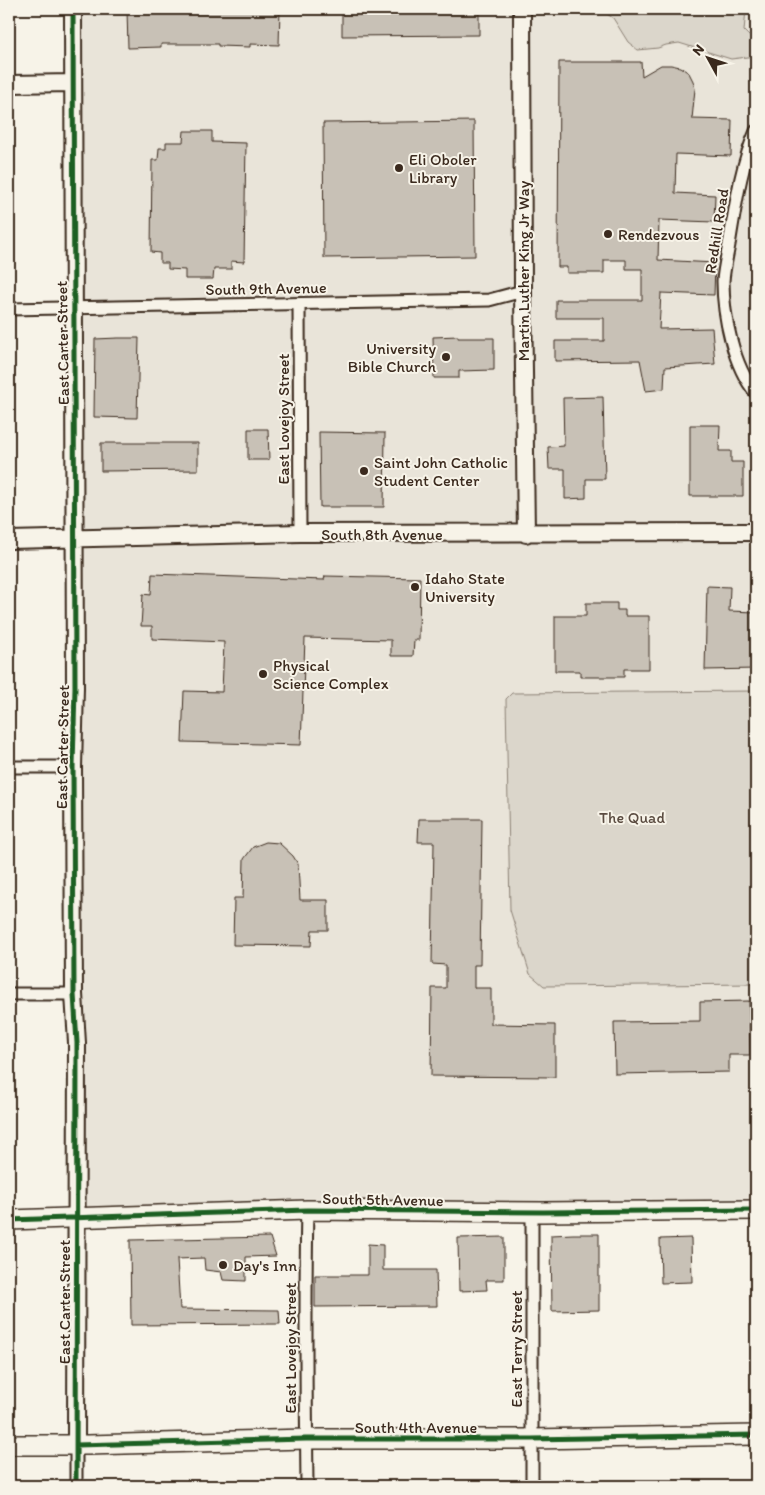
<svg xmlns="http://www.w3.org/2000/svg" width="765" height="1495" viewBox="0 0 765 1495" font-family="Itim,sans-serif">
	<style>
		.built { fill: #e9e4d9 }
		.green { fill: #dbd6cb; stroke: #8b8074 }
		.building { fill: #c8c1b6; stroke: #3b2a1e }
		.lines { fill: none; stroke-linecap: round; stroke-linejoin: round }
		.street-casing { stroke: #3b2a1e; stroke-width: 15 }
		.secondary-casing { stroke: #3b2a1e; stroke-width: 20 }
		.primary-casing { stroke: #3b2a1e; stroke-width: 22 }
		.street { stroke: #f7f3e8; stroke-width: 11 }
		.secondary { stroke: #f7f3e8; stroke-width: 16 }
		.primary { stroke: #f7f3e8; stroke-width: 19 }
		.cycleway-casing { stroke: #f7f3e8; stroke-width: 8 }
		.cycleway { stroke: #1b5e20; stroke-width: 5 }
		.poi-dot { fill: #3b2a1e; stroke: #f7f3e8; stroke-width: 2 }
		.labels { text-anchor: middle; stroke-width: 4; stroke-linejoin: round; paint-order: stroke }
		.poi-label { font-size: 16px; fill: #3b2a1e; stroke: #f7f3e8; text-anchor: start }
		.street-label { font-size: 16px; fill: #3b2a1e; stroke: #f7f3e8 }
		.park-label { font-size: 16px; fill: #5b4c41; stroke: #f7f3e8 }
	</style>
	<rect width="100%" height="100%" fill="#f7f3e8"/>
	<filter id="ink" filterUnits="userSpaceOnUse"><feTurbulence type="fractalNoise" baseFrequency=".02" numOctaves="2"/><feDisplacementMap in="SourceGraphic" scale="10" xChannelSelector="R" yChannelSelector="G"/><feConvolveMatrix kernelMatrix="1 2 1 2 8 2 1 2 1" color-interpolation-filters="sRGB"/></filter>
	<g filter="url(#ink)">
		<!-- built -->
		<path class="built" d="M73,9h683v1201l-679,9 10,-117 -10,-59z"/>
		<!-- green -->
		<path class="green" d="M590,9h156l-2,22 5,5 7,-1v21l-25,3 -52,-16 -13,2 -8,3 -20,2 -10,-8 -15,-24 -12,-8z
			M756,691v293l-212,2 -14,-12 -20,-64 -4,-211 6,-6z"/>
		<!-- building -->
		<path class="building" d="M168,9h112l-1,36 -29,-1v3l-32,-1v-2h-57v3l-33,1 -1,-38z
			M342,9h137v26l-137,1z
			M559,62h82l1,14 19,-11h10l9,2 9,6 4,8 2,8 -3,30 40,1 -1,36 -55,-2 -1,39 40,2 -1,27 -55,-2 -1,40 57,3 -1,32 -53,-2 -2,36 53,-1 3,36 -50,3 -1,22 -18,2 -6,-31 -85,1v-20h49v-23h-48v-18h86v-31h-16v-9h-22v13h-37v-6h-9z
			M474,121l1,135 -151,2 -1,-135z
			M184,131h28v11l34,1 -2,119 -13,-1v8h-17l-1,10h-28v-9l-17,-1v-6h-8v-10l-9,-1 1,-92h6l1,-12h7v-6h17z
			M458,336v2h36v32l-35,1v7h-25l-1,-41z
			M118,338h21l-2,80 -43,-1 1,-78z
			M603,397l2,82h-19v19l-21,1v-30h-16l-1,-22 16,-1 -1,-48z
			M690,425h30l-1,26h12v11h12v34h-53z
			M248,429h20l1,31h-21z
			M319,432l66,1 -1,74h-64z
			M101,443h97v27l-97,1z
			M152,574l172,6 1,-4 95,2 -1,62h-5l-1,16h-22v-16l-86,-2 -4,107 -119,-3 2,-51 38,1 2,-50 -72,-3v-13h-11l2,-32 8,1z
			M707,586l23,1 -1,24 27,1v57l-51,1z
			M586,603h31v7h8v6h24v53h-25v8h-44v-6h-25v-55h31z
			M419,819h63l-2,146h-6v23h17v36l64,1v52l-124,-1 1,-88h14v-23l-14,-1 2,-122h-16z
			M266,842l13,1 14,13 5,8 2,36h28v30h-16l-1,16 -78,-1 1,-47h9l1,-39 9,-12z
			M749,1001l1,54h-21v17l-114,2 -1,-52 86,-1v-19z
			M573,1234h26v76l-47,1 -1,-76z
			M270,1237l6,19 -30,1v24l-23,-1 -2,-8 -16,-2 -1,-12 -27,1 3,50 99,1 1,14 -149,1 -1,-85z
			M504,1237v43h-18l1,10 -28,1 -1,-53z
			M691,1238l1,44 -31,1 -1,-44z
			M368,1244l15,1v25h53l1,36 -122,1v-32h53z"/>
		<g class="lines">
			<!-- street casing -->
			<g class="street-casing">
				<path id="street" d="M756,131c-15,34 -20,72 -26,108 -2,13 -6,28 -7,42 0,33 10,86 33,112
					M299,304l1,229
					M9,309l480,-9 34,-9
					M9,767h64
					M9,994h65
					M76,1445v41
					M307,1486c-1,-92 -2,-184 0,-276
					M532,1486v-274"/>
			</g>
			<!-- secondary casing -->
			<g class="secondary-casing">
				<path id="secondary" d="M73,9l2,678 -2,80 1,227 3,49 -1,402
					M522,9l1,282 3,243
					M9,84l64,-1
					M9,540l291,-7 456,-1"/>
			</g>
			<!-- primary casing -->
			<g class="primary-casing">
				<path id="primary" d="M9,1220l298,-10 236,2 213,-2
					M9,1445h79l218,-6h225l225,-4"/>
			</g>
			<!-- street -->
			<use href="#street" class="street"/>
			<!-- secondary -->
			<use href="#secondary" class="secondary"/>
			<!-- primary -->
			<use href="#primary" class="primary"/>
			<!-- cycleway casing -->
			<g class="cycleway-casing">
				<path id="cycleway" d="M73,9l2,678 -2,80 1,227 3,49 -1,443
					M9,1220l298,-10 236,2 213,-2
					M76,1445l230,-6h225l225,-4"/>
			</g>
			<!-- cycleway -->
			<use href="#cycleway" class="cycleway"/>
		</g>
	</g>
	<!-- markers -->
	<g class="poi-dot">
		<circle cx="399" cy="168" r="5"/>
		<circle cx="608" cy="234" r="5"/>
		<circle cx="446" cy="357" r="5"/>
		<circle cx="364" cy="471" r="5"/>
		<circle cx="415" cy="587" r="5"/>
		<circle cx="263" cy="674" r="5"/>
		<circle cx="223" cy="1265" r="5"/>
	</g>
	<g class="labels">
		<!-- poi labels -->
		<g class="poi-label">
			<text x="409" y="165">Eli Oboler<tspan x="409" dy="18">Library</tspan></text>
			<text x="618" y="240">Rendezvous</text>
			<text x="436" y="354" text-anchor="end">University<tspan x="436" dy="18">Bible Church</tspan></text>
			<text x="374" y="468">Saint John Catholic<tspan x="374" dy="18">Student Center</tspan></text>
			<text x="425" y="584">Idaho State<tspan x="425" dy="18">University</tspan></text>
			<text x="273" y="671">Physical<tspan x="273" dy="18">Science Complex</tspan></text>
			<text x="233" y="1271">Day's Inn</text>
		</g>
		<!-- street labels -->
		<g class="street-label">
			<text transform="translate(716 231) rotate(-81)" y="6">Redhill Road</text>
			<text transform="translate(523 271) rotate(-90)" y="6">Martin Luther King Jr Way</text>
			<text transform="translate(266 288) rotate(-1)" y="6">South 9th Avenue</text>
			<text transform="translate(62 343) rotate(-91)" y="6">East Carter Street</text>
			<text transform="translate(283 419) rotate(-90)" y="6">East Lovejoy Street</text>
			<text x="382" y="540">South 8th Avenue</text>
			<text transform="translate(62 747) rotate(-89)" y="6">East Carter Street</text>
			<text transform="translate(383 1199) rotate(1)" y="6">South 5th Avenue</text>
			<text transform="translate(64 1302) rotate(-90)" y="6">East Carter Street</text>
			<text transform="translate(290 1348) rotate(-90)" y="6">East Lovejoy Street</text>
			<text transform="translate(516 1349) rotate(-90)" y="6">East Terry Street</text>
			<text x="416" y="1433">South 4th Avenue</text>
		</g>
		<!-- park labels -->
		<g class="park-label">
			<text x="632" y="823">The Quad</text>
		</g>
	</g>
	<!-- margin -->
	<rect width="765" height="1495" fill="none" stroke="#f7f3e8" stroke-width="30"/>
	<rect x="15" y="15" width="735" height="1465" fill="none" stroke="#3b2a1e" stroke-width="2" filter="url(#ink)"/>
	<!-- north arrow -->
	<g transform="translate(708 58) rotate(310)" stroke="#f7f3e8" stroke-width="4" paint-order="stroke">
	<path d="M0-4L9 19L0 12L-9 19Z" fill="#3b2a1e"/>
	<text y="-8" font-size="14" font-weight="bold" text-anchor="middle" fill="#3b2a1e">N</text>
	</g>
</svg>
